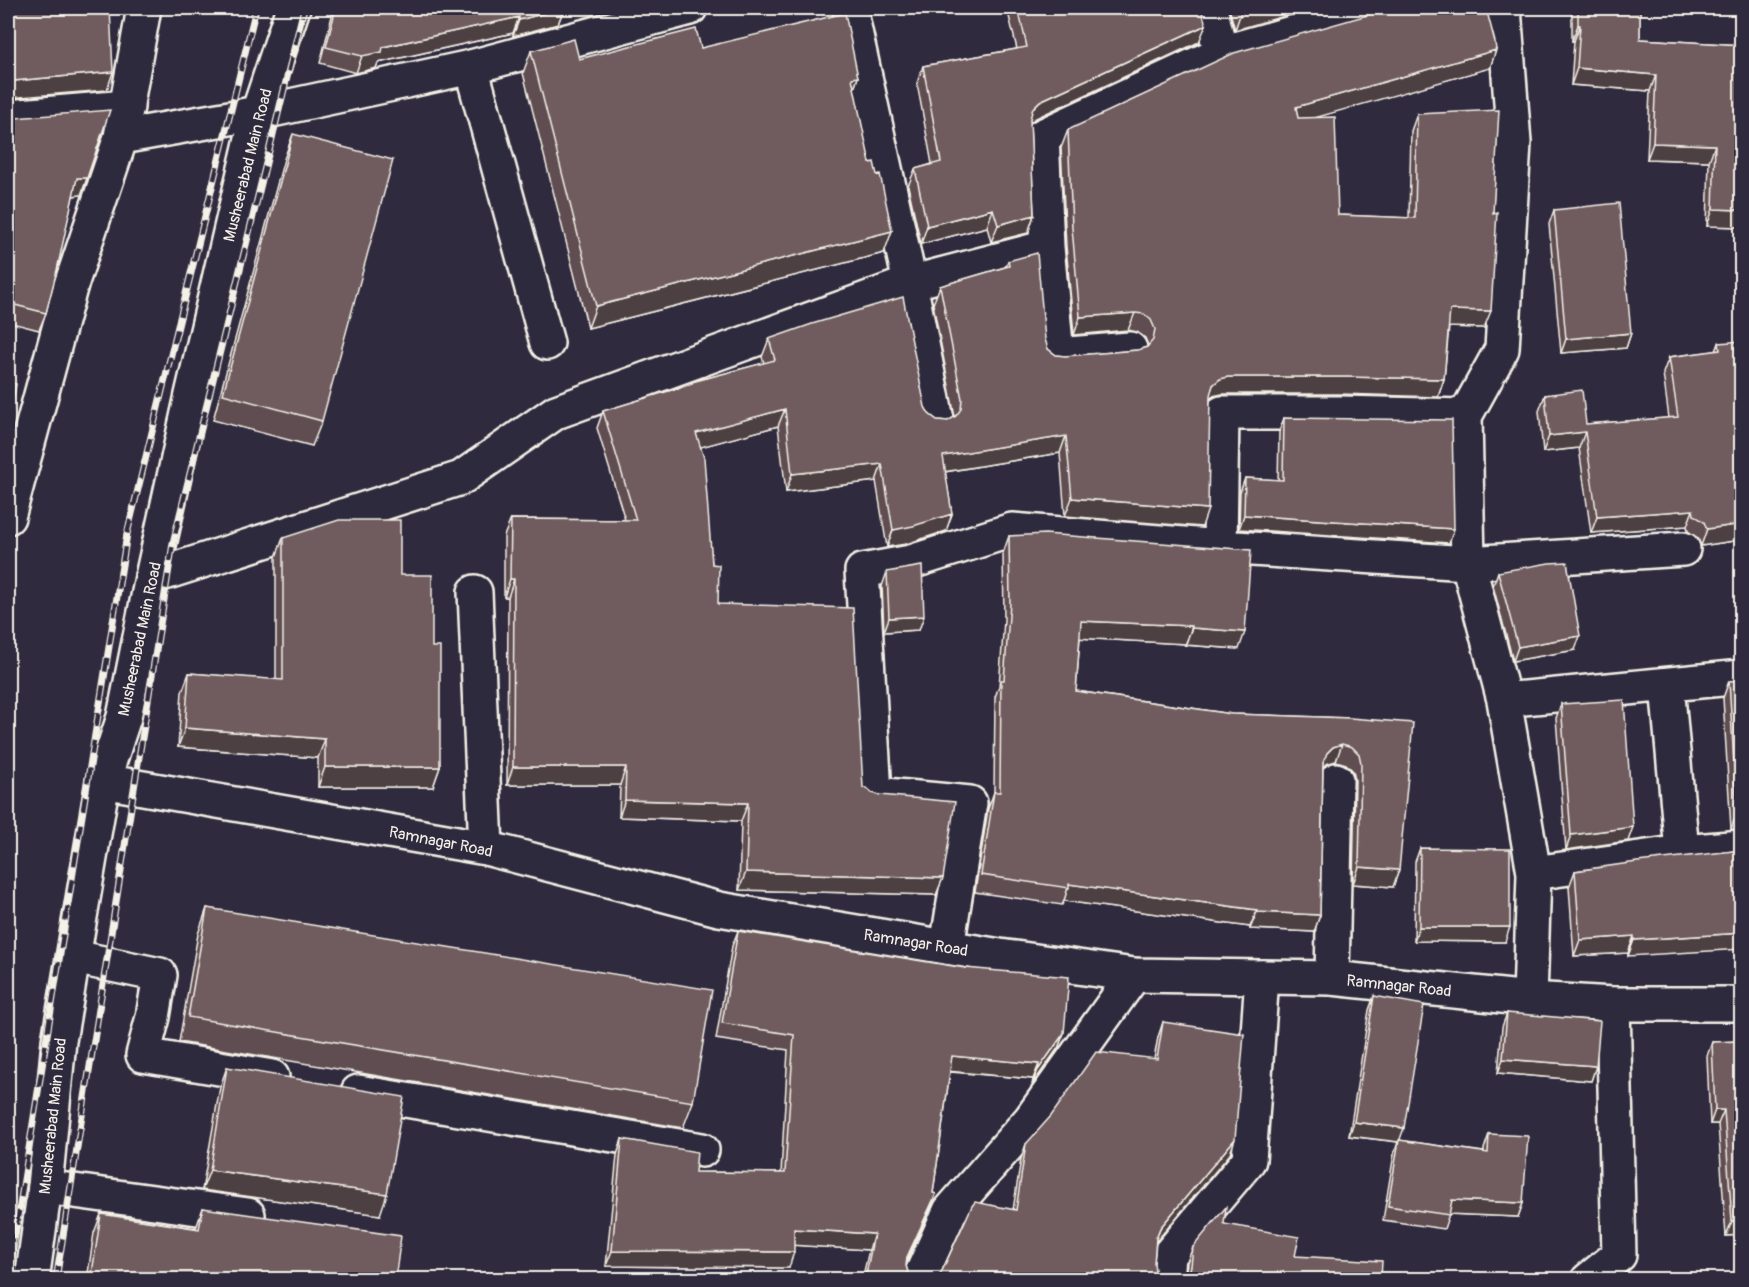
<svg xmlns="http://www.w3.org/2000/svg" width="1749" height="1287" viewBox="0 0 1749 1287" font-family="Pangolin,sans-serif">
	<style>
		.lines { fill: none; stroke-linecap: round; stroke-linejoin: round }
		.minor-casing { stroke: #f4f1e8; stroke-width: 38 }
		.major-casing { stroke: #f4f1e8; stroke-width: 38 }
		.minor { stroke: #2f2a3d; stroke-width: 33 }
		.major { stroke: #2f2a3d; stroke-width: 33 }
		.rail-casing { stroke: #f4f1e8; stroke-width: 7 }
		.rail { stroke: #2f2a3d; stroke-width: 4.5; stroke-dasharray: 14; stroke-linecap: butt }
		.wall { fill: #604e51; stroke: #f4f1e8; stroke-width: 1.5 }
		.shaded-wall { fill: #4e4042; stroke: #f4f1e8; stroke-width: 1.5 }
		.building { fill: #705b5e; stroke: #f4f1e8; stroke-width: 1.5 }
		.labels { text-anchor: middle; stroke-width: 5; stroke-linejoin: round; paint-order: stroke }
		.street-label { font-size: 16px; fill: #f4f1e8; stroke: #2f2a3d }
	</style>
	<rect width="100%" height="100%" fill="#2f2a3d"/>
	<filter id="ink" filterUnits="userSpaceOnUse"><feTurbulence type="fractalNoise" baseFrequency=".0167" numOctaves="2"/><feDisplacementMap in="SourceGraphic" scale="12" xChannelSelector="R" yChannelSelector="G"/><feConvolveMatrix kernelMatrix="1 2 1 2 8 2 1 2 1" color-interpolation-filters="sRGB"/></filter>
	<g filter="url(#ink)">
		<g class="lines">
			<!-- minor casing -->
			<g class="minor-casing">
				<path id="minor" d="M850,8l60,275 27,137
					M1210,8l11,45
					M1504,8l10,135 -12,206 -37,67 3,147 36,137 30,173 -4,126
					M471,67l76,276
					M8,117l119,-10
					M121,137l137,-24 213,-46 219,-59
					M1047,247l10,108 73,-6
					M1220,547l2,-134h118l125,3
					M152,577l309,-99 95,-66 354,-129 137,-36 -5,-111 179,-83 159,-45
					M475,592l11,256
					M1667,685l15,167
					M1504,700l238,-23
					M1534,873l148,-21 60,-5
					M947,947l23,-144 -95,-9 -13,-223 49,-9 101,-32 208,17 248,16 215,-14
					M74,957l86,18 -7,42 -10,38 129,22
					M1332,978l4,-198
					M358,1092l344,58
					M45,1187l203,28
					M919,1280l31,-69 80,-91 104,-145
					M1167,1280l2,-25 80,-95 13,-183
					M1588,1280l31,-25 -6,-251"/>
			</g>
			<!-- major casing -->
			<g class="major-casing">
				<path id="major" d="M8,517l62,-229 51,-151 23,-129
					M103,781l383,67 233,61 281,47 134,19 198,3 198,21 83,5h129
					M32,1280l13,-93 14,-146 44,-260 21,-64 28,-140 40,-182 66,-282 35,-105"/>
			</g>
			<!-- minor -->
			<use href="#minor" class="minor"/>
			<!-- major -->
			<use href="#major" class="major"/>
			<!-- rail casing -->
			<g class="rail-casing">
				<path id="rail" d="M8,1280l119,-746 129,-526
					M56,1280l117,-737 131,-535"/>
			</g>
			<!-- rail -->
			<use href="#rail" class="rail"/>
		</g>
		<!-- wall -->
		<path class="wall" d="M334,8h230l-6,16 -45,12v-3l-135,30 -2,5 -20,5 -36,-10z
			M1007,8h194l-2,34 -165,77 -4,4 4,92 -6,18 -37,9 -4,-15 -66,17 -13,-58 7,-17 17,-5 -15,-81 6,-17 94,-17z
			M1229,8h84l-78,22z
			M1572,8h68v31l102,6v182l-35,-1 2,-65 -62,-2 3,-68 -79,-6 3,-44h-2z
			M1496,50l-6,18 -175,49 23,98 71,3 2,-87 6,-17 67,214 -35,-1 -5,52 -6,18 -98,-3h-118l-9,2 -3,4 -8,127 -137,-11 -5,-63 -115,19 7,42 -6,17 -40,13 -19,3 -11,-66 -90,11 -8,-66 -78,21 12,117 6,40 145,184 80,90 -7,17 -197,-5 2,-69 -122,-4 1,-32h-113l1,-188h-4v-61l7,-17 114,1 -28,-92 6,-17 88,-27 1,-2 72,-19 -2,-6 7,-18 156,68 4,7 8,6 11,1 7,-4 -22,-113 7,-18 65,-19 3,-6 40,88 8,6 9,1 73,-6 9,-3 1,-2 -3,-7 -8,-6 -9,-2 -54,5 -8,-89 -5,-98 7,-18z
			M531,51l48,8 279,18 -4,12 30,164 -296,75 -65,-255z
			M8,116l73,79 -8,1 -27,117 -7,17 -31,-8z
			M293,134l29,287 -10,25 -99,-26 71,-261z
			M1554,210l77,123 -5,15 -65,5 -12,-129z
			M1719,343l23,119v114l-4,-31 2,-5 -39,6 -3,-8 -10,-7 -1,-5 -96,7 -12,-85 -36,4 -4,-41 6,-16 41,29 83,-6 -6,-45 6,-16 47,-6z
			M1284,418l165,125 -210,-14 1,-37 5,-14 33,2 1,-48z
			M1009,536l230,113 -54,-4 1,-1 -106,-6 -4,53 156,23 118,4 49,152 -6,17 -40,-3 2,-104 -2,-9 -7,-7 -10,-3 -10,3 -3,3 -3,148 -6,17 -64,-3v-2l-186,-26 -2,4 -87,-13 13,-83 6,-17 1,-95 4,-11 5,-66 -1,-67z
			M283,538l117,37 32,72 8,120 -7,20h-115v-29l-140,-11 4,-55 7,-19 87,7v-123z
			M887,572l32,58 -35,2 -2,-46z
			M1498,572l77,78 -62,11 -20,-75z
			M1729,681l13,149 -11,-1 -8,-131z
			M1561,704l67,137 -62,9 -10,-132z
			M1420,848l85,94 -91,-1 1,-79z
			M1742,850l-114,106v-3l-54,3 -5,-69 6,-16z
			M207,908l486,194 -10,26 -504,-86 19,-108z
			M738,931l326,102 -6,15 -26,37 1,-6 -83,-7 -17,121 3,1 -6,15 -23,53 -1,4 3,9 5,5h-52l7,-30 -75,-5 -5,23 -183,-2 11,-111 5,-16 73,33 86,1 7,-123 -72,-11 16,-93z
			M1374,996l25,144 85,12v-3l5,-15 34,69 -5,14 -69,-3 -5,15 -61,-9 11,-66 4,-12 -49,-6 20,-126z
			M1507,1013l89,53 -5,15 -93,-8 4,-46z
			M1163,1022l67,132 -74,88 -2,21 1,9 -142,-62 8,-51 5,-15 128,-85 4,-22z
			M1742,1041v194l-16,1 -8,-112h-8l-3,-68 5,-14z
			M227,1067l153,148 -178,-25 18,-103z
			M203,1208l192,72h-308l7,-47 7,-19 95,14z
			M1224,1224l71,32 -109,21 1,-15 6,-15z"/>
		<!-- shaded-wall -->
		<path class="shaded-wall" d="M564,8l-6,16 -45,12 6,-16z
			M1257,8h56l-78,22 6,-18z
			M519,17l-6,16 -135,30 -2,5 -20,5 6,-17 21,-9z
			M1206,25l-7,17 -165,77 -8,7 7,-18 7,-7z
			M1578,25h2l-6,16h-2z
			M1496,50l-6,18 -200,57 6,-18z
			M1577,68l79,7 -6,16 -79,-6z
			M113,72l-6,18 -99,8v-15l5,-2z
			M858,77l-7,21 1,-20z
			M1653,143l62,2 -6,16 -62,-2z
			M77,178h10l-6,17 -10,1z
			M993,209l-6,18 -66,17 6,-18z
			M1713,209l29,1v17l-35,-1z
			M1034,215l-6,18 -37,9 7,-17z
			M892,231l-8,22 -296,75 8,-22z
			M1450,310l41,1 -7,17 -40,-1z
			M1135,313l-7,17 -54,5 6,-18z
			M1631,333l-5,15 -65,5 5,-14z
			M1228,377h118l98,2 -6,18 -98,-3h-118l-9,2 -7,7 7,-18 7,-6z
			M785,409l-7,17 -88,24 6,-17z
			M1585,432l-6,16 -36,4 6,-16z
			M1738,434h4v15l-10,1z
			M1066,436l-6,17 -123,20 6,-17z
			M882,464l-6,17 -90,11 6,-18z
			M1072,498l136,11 -6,18 -137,-11z
			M1693,510l-6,16 -96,7 6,-16z
			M952,514l-6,17 -40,13 -19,3 6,-17z
			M1244,515l210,14 -5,14 -210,-14z
			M1742,524v12l-2,4 -39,6 6,-17z
			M510,579h4l-6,18h-4z
			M924,616l-5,14 -35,2 5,-14z
			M1081,621l111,5 -6,18 -111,-6z
			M1192,628l53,4 -6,17 -54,-4z
			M1580,636l-5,14 -62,11 5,-14z
			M185,728l140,11 -7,19 -140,-11z
			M1342,744l-6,17 -10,3 -6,6 7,-17 6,-6z
			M325,767h115l-7,20h-115z
			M513,767h113l-6,18h-113z
			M625,800l123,3 -7,18 -122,-4z
			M1737,813h5v17l-11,-1z
			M1633,827l-5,14 -62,9 5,-15z
			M1359,867l40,3 -6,17 -40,-3z
			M746,872l197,6 -7,17 -197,-5z
			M1069,884l188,26 -7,17 -186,-26z
			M1257,912l63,3 -6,17 -64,-3z
			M1419,927h91l-5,15 -91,-1z
			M1742,933v16l-114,7 6,-16z
			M1634,936l-6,17 -54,3 6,-16z
			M1064,1033l-6,15 -26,37 6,-15z
			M952,1056l87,8 -6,15 -86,-8z
			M1503,1059l93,7 -5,15 -93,-8z
			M1715,1110h9l-6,14h-8z
			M1354,1122l50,6 -5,14 -50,-6z
			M1235,1139l-5,15 -76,90 6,-16z
			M210,1170l177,24 -7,21 -178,-25z
			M936,1194l-6,15 -28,63 5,-15z
			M1452,1200l71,3 -5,14 -72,-3z
			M1732,1221h10v14l-16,1z
			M794,1229l80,5 -5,16 -80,-5z
			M612,1251l182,1 -5,16 -183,-2z"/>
		<!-- building -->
		<path class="building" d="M8,8h102l3,64 -100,9 -5,2z
			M336,8h228l-45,12v-3l-136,30 -1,5 -20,4 -36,-9z
			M1018,8h183l5,17 -166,76 -7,7 -3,11 4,96 -36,10 -5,-16 -66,17 -12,-57 26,-7 -18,-96 104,-19z
			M1240,8h17l-16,4z
			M1392,8h94l9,34 1,8 -200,57 2,11 37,-1 3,98 77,3 2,-104 82,-4 -6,103 4,-1 -6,99 -41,-1 -6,69 -98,-2h-118l-8,2 -7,6 -3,10 -2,114 -136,-11 -6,-62 -123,20 9,58 -39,12 -20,4 -11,-66 -90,10 -7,-65 -89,24 8,25 8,106 7,1 -1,39 135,4 10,180h4l5,5 8,2 75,7 -12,76 -197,-6 2,-69 -123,-3 1,-33h-113l1,-188h-4l1,-60 125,1 -33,-109 89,-27v-2l83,-22 -6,-21 43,-15 91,-27 22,110 4,7 8,6 11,1 8,-5 5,-7 1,-10 -22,-113 69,-20 -1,-5 29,-8 8,86 3,10 8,6 9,1 73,-6 9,-3 6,-7 2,-11 -4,-9 -7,-6 -9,-1 -55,4 -8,-89 -4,-98 166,-77z
			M1578,8h62v31l102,6v165l-29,-1 2,-64 -62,-2 3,-68 -79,-7 3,-43h-2z
			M845,13l13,64 -6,1 18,85 4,-1 3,13 3,-1 12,57 -296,75 -65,-255 43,-12 5,20 117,-30 5,19z
			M110,110l-23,68h-10l-20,92 -11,43 -35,-9 -3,17v-205l7,2z
			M293,134l100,26 -71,261 -99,-27z
			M1619,203l12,130 -65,6 -12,-129z
			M1742,341v93h-4l4,28v62l-35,5 -3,-7 -10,-7 -1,-5 -96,7 -12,-85 -36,4 -4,-41 37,-5 4,34 92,-7 -9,-60 51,-7 -1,-7z
			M8,383l8,1 -8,49z
			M1284,418l168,2 2,109 -210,-14 1,-37 38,2z
			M339,520h61v55h32v72h8v120h-115v-28l-140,-11 4,-55 94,7v-142z
			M1045,534l206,16 -6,82 -53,-4v-2l-111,-5 -5,70 156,23 118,4 63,5 -14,147 -40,-3 2,-104 -2,-9 -7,-7 -10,-3 -9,3 -6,6 -4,10 -3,152 -63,-3v-2l-188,-26v4l-88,-13 13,-83h6l1,-112h3l6,-77 -1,-67z
			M1567,562l13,74 -62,11 -20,-75 51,-9z
			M922,566l2,50 -35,2 -2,-46z
			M1742,680v133h-5l-8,-132z
			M1624,700l9,127 -62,8 -10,-131z
			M1420,848l90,1v78h-91z
			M1742,850v83l-108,7v-4l-54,4 -5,-69 62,-9z
			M207,908l505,82 -19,112 -505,-85z
			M738,931l227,37 104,9 -5,56 -26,37 1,-6 -87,-8 -19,137 3,1 -29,63 -1,9 3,9 5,5h-49l9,-46 -80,-5v23l-182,-1 10,-112 75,13 -2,20 90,1 9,-138 -72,-12z
			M1374,996l50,9 -20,123 -50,-6z
			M1507,1013l93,8 -4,45 -93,-7z
			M1163,1022l81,12 -9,105 -75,89 -4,10 -2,25 1,9 6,8h-225l5,-7 31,-67 3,-4 41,8 10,-66 25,-28 45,-64 61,7z
			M1742,1041v180h-10l-8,-111h-9l-3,-68z
			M227,1067l177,30 -17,97 -177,-24z
			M1489,1134l39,2 -5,67 -71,-3 -3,15 -61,-9 11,-66 89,13z
			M1226,1207l-2,17 75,13 -4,19 87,5 -1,19h-198l5,-4 3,-10 2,-19z
			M203,1208l198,28 -6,44h-304l10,-66 98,15z"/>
	</g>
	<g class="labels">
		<!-- street labels -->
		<g class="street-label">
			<text transform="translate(247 165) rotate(-76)" y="6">Musheerabad Main Road</text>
			<text transform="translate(139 639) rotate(-78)" y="6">Musheerabad Main Road</text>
			<text transform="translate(441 841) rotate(11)" y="6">Ramnagar Road</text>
			<text transform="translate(916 942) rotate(9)" y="6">Ramnagar Road</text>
			<text transform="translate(1399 985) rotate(6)" y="6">Ramnagar Road</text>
			<text transform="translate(52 1116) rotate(-84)" y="6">Musheerabad Main Road</text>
		</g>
	</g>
	<!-- margin -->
	<rect width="1749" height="1287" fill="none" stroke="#2f2a3d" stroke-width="30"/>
	<rect x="15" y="15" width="1719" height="1257" fill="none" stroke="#f4f1e8" stroke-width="2" filter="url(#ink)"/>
</svg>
